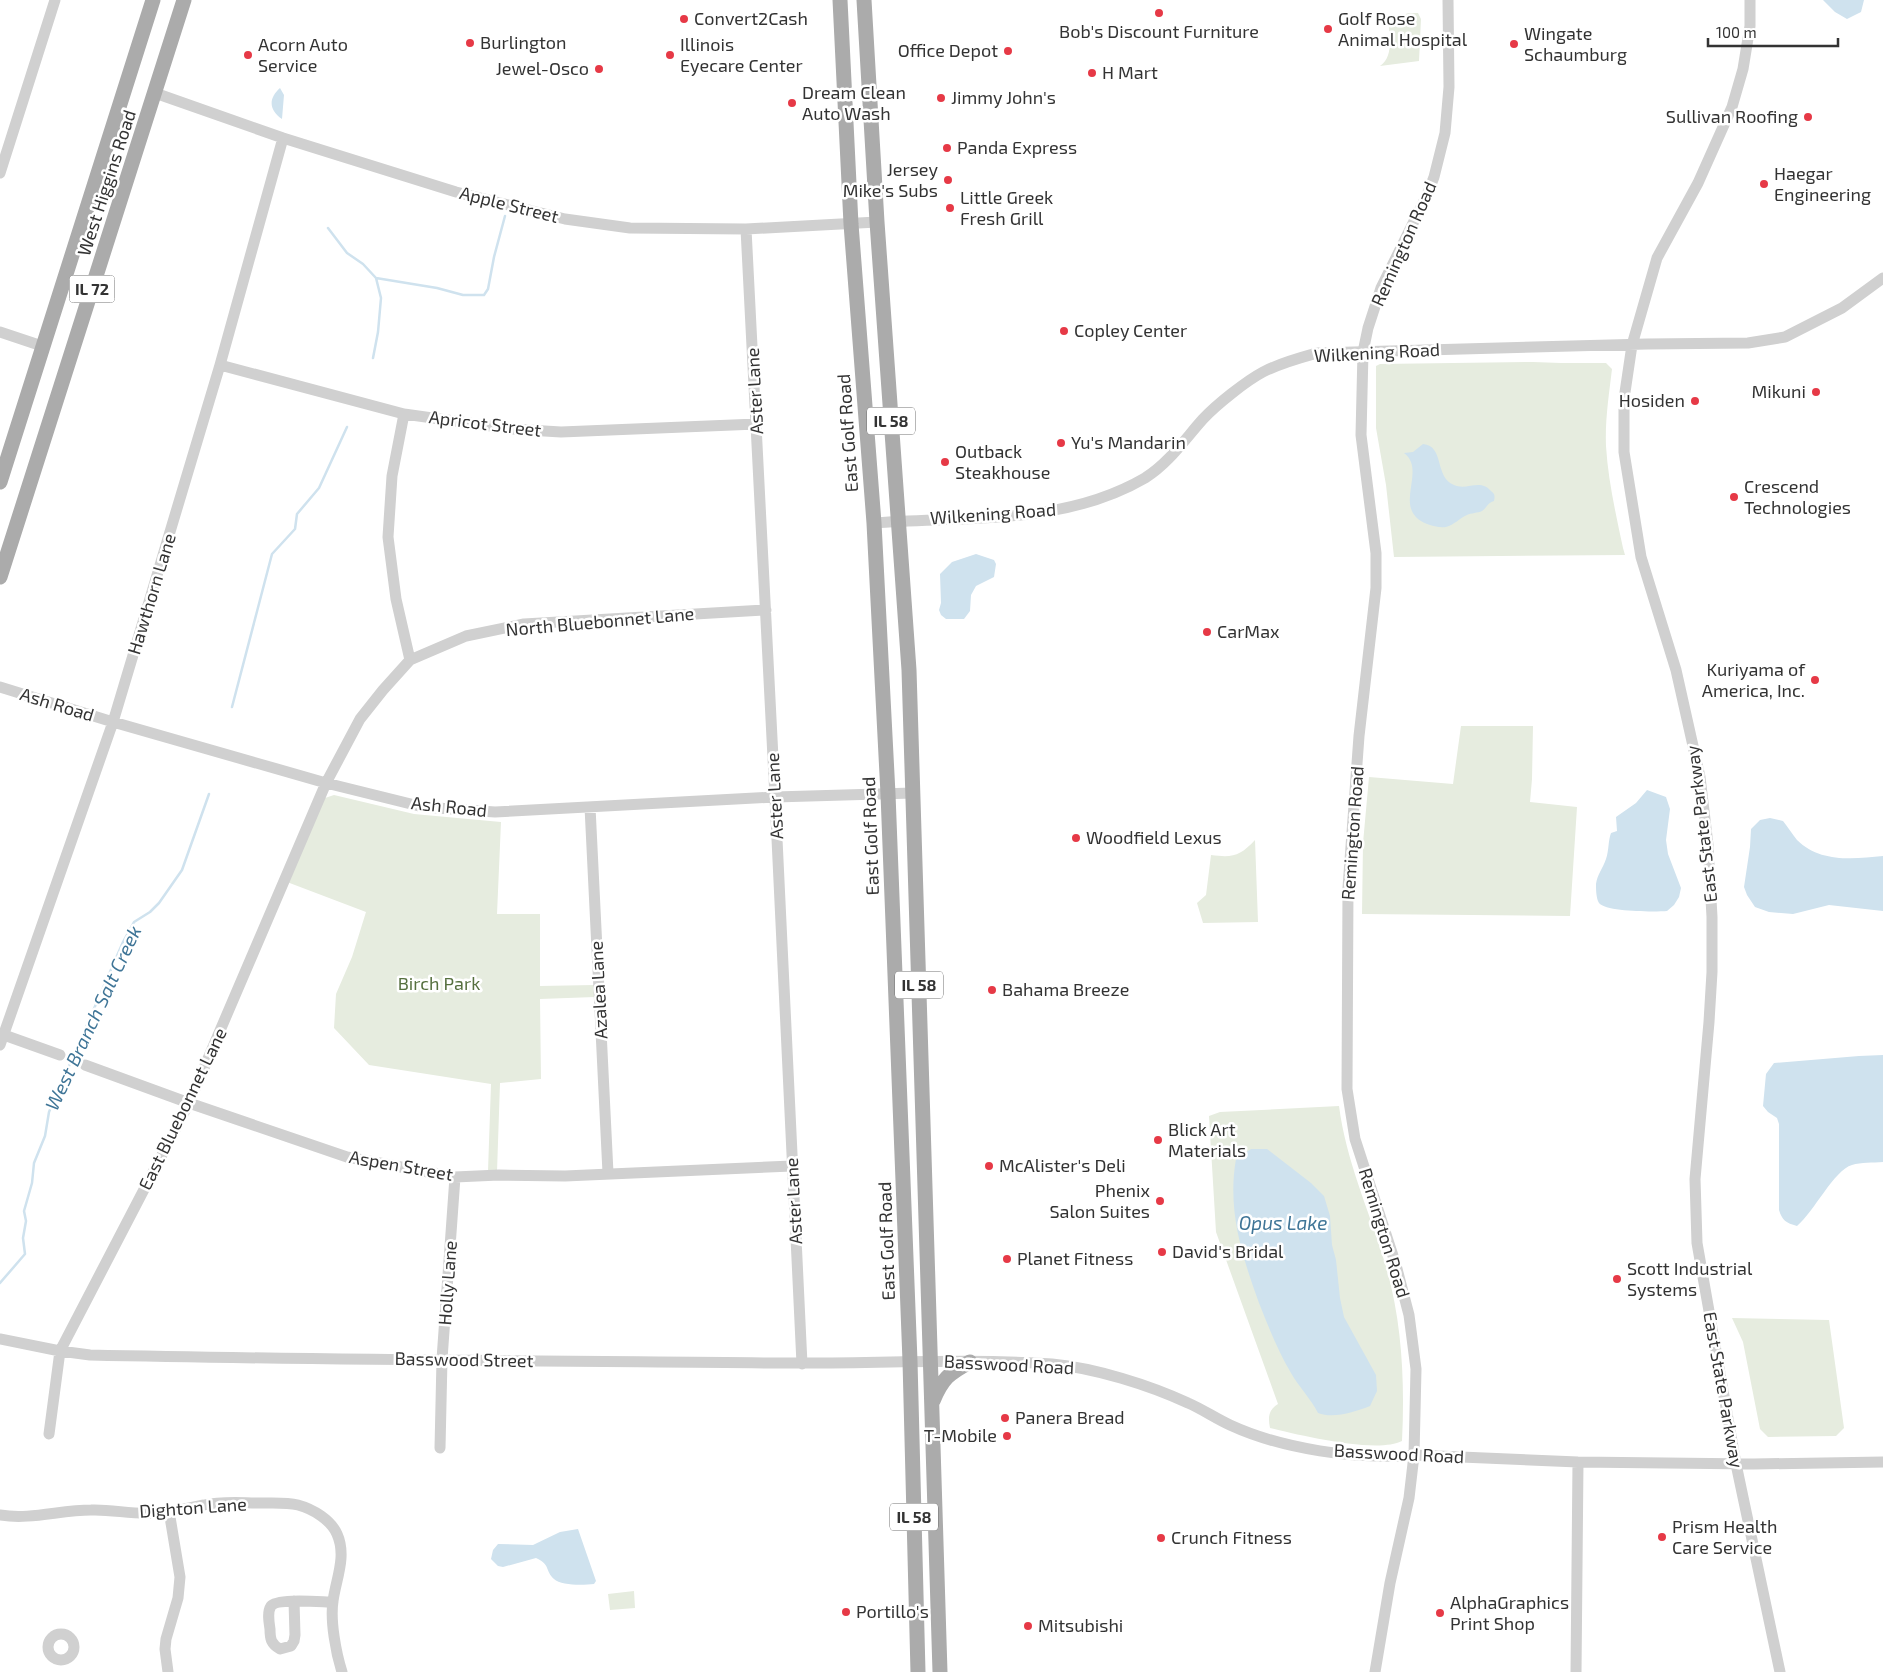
<svg xmlns="http://www.w3.org/2000/svg" width="1883" height="1672" viewBox="0 0 1883 1672" font-family="'Exo 2',sans-serif">
	<style>
		.green { fill: #e6ecdf }
		.water { fill: #cfe2ee }
		.lines { fill: none; stroke-linecap: round; stroke-linejoin: round }
		.stream { stroke: #cfe2ee; stroke-width: 2.5 }
		.minor { stroke: #d0d0d0; stroke-width: 11 }
		.major { stroke: #ababab; stroke-width: 15 }
		.poi-dot { fill: #e63946; stroke: #fff; stroke-width: 2 }
		.labels { text-anchor: middle; stroke-width: 5; stroke-linejoin: round; paint-order: stroke }
		.shield { fill: #fff; stroke: #707070; stroke-width: 1 }
		.shield-label { font-size: 16px; font-weight: bold; fill: #333 }
		.poi-label { font-size: 18px; fill: #333; stroke: #fff; text-anchor: start }
		.street-label { font-size: 18px; fill: #333; stroke: #fff }
		.park-label { font-size: 18px; fill: #56703f; stroke: #fff }
		.water-label { font-size: 19px; font-style: italic; fill: #3f7597; stroke: #fff }
	</style>
	<rect width="100%" height="100%" fill="#fff"/>
	<!-- green -->
	<path class="green" d="M1409,13h9l3,6 -2,42 -39,5c15,-11 8,-31 9,-47z
		M1533,362l28,1h45l6,6c-3,25 -7,51 -6,77 2,34 10,69 17,102l2,7 -231,2 -8,-72 -10,-57v-62l4,-2z
		M1461,726h72l-1,53 -2,23 47,5 -7,109 -208,-2 1,-71 6,-66 84,7z
		M334,795l80,19 87,8 -4,92h43v72l54,-1 1,12 -55,2 1,80 -41,4 -3,89 -9,-1 3,-87 -122,-19 -35,-37 2,-34 16,-37 14,-45 -79,-30 35,-83z
		M1255,840l3,82 -55,1 -6,-20 9,-8 5,-40c22,3 29,1 44,-15z
		M1339,1106c7,54 29,102 45,154 18,58 21,120 18,181 -25,13 -103,-6 -132,-13 -2,-10 -2,-18 8,-24l-62,-172 -7,-116 11,-4z
		M1732,1318l97,2 15,108 -8,8 -68,1 -8,-8 -17,-87z
		M634,1591l1,17 -25,2 -2,-16z"/>
	<!-- water -->
	<path class="water" d="M1823,0h41l-3,12 -14,7 -12,-7z
		M280,88l4,7 -2,24c-14,-10 -13,-21 -2,-31z
		M1423,444c22,2 11,33 31,41 13,6 26,-7 37,6 4,3 4,5 3,10 -7,2 -7,7 -12,10 -4,2 -11,2 -15,4 -7,3 -13,10 -21,12 -6,1 -13,-1 -19,-3 -37,-15 1,-53 -23,-71l9,-1z
		M976,554l18,6 2,4 -2,13 -18,9 -5,9 -1,16 -6,8h-18l-5,-4 -2,-5 2,-7 -1,-29 12,-12z
		M1647,790l19,7 4,12 -4,31 2,14 13,34 -2,9 -5,8 -7,6c-12,1 -61,1 -68,-8 -3,-5 -3,-14 -3,-19 1,-9 7,-16 10,-25 3,-9 2,-18 5,-26l6,-2 -1,-14 20,-14z
		M1770,818l13,3c5,6 9,13 14,19 23,23 57,19 86,16v55l-54,-6 -36,9 -24,-2 -14,-5 -8,-12 -3,-8 6,-40 1,-18 9,-9z
		M1883,1055v107c-10,1 -22,0 -31,3 -18,5 -38,47 -55,61 -11,-3 -15,-6 -18,-16v-86l-2,-6 -9,-6 -5,-6 3,-32 8,-11 85,-7z
		M1251,1149h16l44,34 13,13 6,20 2,29 4,15 4,38 4,19 32,58 1,16 -7,15c-15,6 -37,13 -52,7 -7,-14 -19,-26 -27,-40 -13,-22 -23,-47 -32,-70 -17,-47 -32,-93 -23,-144z
		M578,1529l18,52 -2,3c-10,1 -33,2 -40,-5 -9,-8 -3,-14 -18,-21l-33,9 -5,-1 -7,-7 2,-9 5,-6 35,1 27,-13z"/>
	<g class="lines">
		<!-- stream -->
		<path class="stream" d="M328,228l19,25 16,11 13,14
			M376,278l61,10 26,7h21l4,-6 6,-32 11,-41
			M373,358l5,-26 3,-34 -5,-20
			M232,707l40,-153 23,-25 2,-15 22,-26 28,-61
			M0,1283l25,-29 -2,-16 3,-17 -2,-10 8,-28 2,-20 11,-27 4,-24 74,-170 11,-20 16,-10 9,-9 23,-33 27,-76"/>
		<!-- minor -->
		<path class="minor" d="M1750,0v26l-7,43 -11,38 -34,76 -41,75 -25,87 -8,54v53l17,105 35,113 24,107 8,68 4,72v55l-3,50 -14,157 2,64 39,221 44,208
			M155,93l128,45 173,54 109,27 65,9 116,1 131,-7
			M0,173l55,-173
			M746,229l29,568 27,567
			M0,332l42,14
			M220,365l184,49 108,15 49,3 196,-8
			M404,414l-12,62 -4,61 8,62 14,61
			M874,523c90,-7 189,3 271,-45 24,-15 40,-39 58,-59 13,-14 43,-38 60,-47 17,-9 36,-14 54,-19l330,-9 101,-1 37,-6 57,-29 41,-30
			M0,687l113,35 213,61 97,24 72,5 280,-15 138,-4
			M590,807l18,366
			M4,1035l56,20
			M0,1045l113,-323 107,-357 63,-227
			M85,1065l104,38 158,54 108,20 44,-2 66,1 227,-10
			M0,1339l60,12 30,4c229,5 458,6 686,8 92,1 185,-5 276,1 43,4 97,21 136,39 14,6 27,15 42,22 52,24 126,35 184,30l164,7 176,2 129,-2
			M49,1434l11,-83 129,-248 137,-320 34,-64 23,-29 27,-30 56,-24 58,-12 242,-14
			M440,1448l2,-89 13,-182
			M0,1515c31,5 60,-5 91,-5 21,-1 42,5 64,3 17,-1 32,-5 49,-8 18,-4 38,-2 56,-2 13,0 26,-1 38,2 15,4 33,15 39,29 10,22 -1,45 -4,67 -3,20 3,52 9,71
			M294,1601l1,34 -1,6 -3,5 -11,3c-9,-5 -10,-10 -10,-20 -1,-7 -3,-17 1,-23 6,-8 51,-4 62,-4
			M48 1647a13 13 0 1 1 26 0a13 13 0 1 1-26 0Z
			M168,1672l-3,-23 1,-10 12,-41 2,-21 -11,-66
			M1375,1672l15,-89 19,-85 5,-43 2,-86 -7,-54 -13,-50 -41,-126 -8,-50 1,-201 11,-152 17,-148v-35l-15,-118 2,-83 5,-24 13,-40 46,-93 7,-18 11,-44 4,-46 -1,-87
			M1576,1672l2,-210"/>
		<!-- major -->
		<path class="major" d="M840,0l11,224 23,299 14,271 22,567 8,311
			M864,0l13,222 32,448 31,1002
			M0,482l153,-482
			M0,577l184,-577
			M933,1401c9,-22 16,-28 37,-39"/>
	</g>
	<!-- markers -->
	<g class="poi-dot">
		<circle cx="1159" cy="13" r="5"/>
		<circle cx="684" cy="19" r="5"/>
		<circle cx="1328" cy="29" r="5"/>
		<circle cx="470" cy="43" r="5"/>
		<circle cx="1514" cy="44" r="5"/>
		<circle cx="1008" cy="51" r="5"/>
		<circle cx="248" cy="55" r="5"/>
		<circle cx="670" cy="55" r="5"/>
		<circle cx="599" cy="69" r="5"/>
		<circle cx="1092" cy="73" r="5"/>
		<circle cx="941" cy="98" r="5"/>
		<circle cx="792" cy="103" r="5"/>
		<circle cx="1808" cy="117" r="5"/>
		<circle cx="947" cy="148" r="5"/>
		<circle cx="948" cy="180" r="5"/>
		<circle cx="1764" cy="184" r="5"/>
		<circle cx="950" cy="208" r="5"/>
		<circle cx="1064" cy="331" r="5"/>
		<circle cx="1816" cy="392" r="5"/>
		<circle cx="1695" cy="401" r="5"/>
		<circle cx="1061" cy="443" r="5"/>
		<circle cx="945" cy="462" r="5"/>
		<circle cx="1734" cy="497" r="5"/>
		<circle cx="1207" cy="632" r="5"/>
		<circle cx="1815" cy="680" r="5"/>
		<circle cx="1076" cy="838" r="5"/>
		<circle cx="992" cy="990" r="5"/>
		<circle cx="1158" cy="1140" r="5"/>
		<circle cx="989" cy="1166" r="5"/>
		<circle cx="1160" cy="1201" r="5"/>
		<circle cx="1162" cy="1252" r="5"/>
		<circle cx="1007" cy="1259" r="5"/>
		<circle cx="1617" cy="1279" r="5"/>
		<circle cx="1005" cy="1418" r="5"/>
		<circle cx="1007" cy="1436" r="5"/>
		<circle cx="1662" cy="1537" r="5"/>
		<circle cx="1161" cy="1538" r="5"/>
		<circle cx="846" cy="1612" r="5"/>
		<circle cx="1440" cy="1613" r="5"/>
		<circle cx="1028" cy="1626" r="5"/>
	</g>
	<g class="labels">
		<!-- shield labels -->
		<g class="shield">
			<rect x="69.5" y="275.5" width="45" height="27" rx="4"/>
			<rect x="867" y="407.5" width="48" height="27" rx="4"/>
			<rect x="895" y="971.5" width="48" height="27" rx="4"/>
			<rect x="890" y="1503.5" width="48" height="27" rx="4"/>
		</g>
		<g class="shield-label">
			<text x="92" y="295">IL 72</text>
			<text x="891" y="427">IL 58</text>
			<text x="919" y="991">IL 58</text>
			<text x="914" y="1523">IL 58</text>
		</g>
		<!-- poi labels -->
		<g class="poi-label">
			<text x="694" y="25">Convert2Cash</text>
			<text x="1338" y="25">Golf Rose<tspan x="1338" dy="21">Animal Hospital</tspan></text>
			<text x="1159" y="38" text-anchor="middle">Bob's Discount Furniture</text>
			<text x="1524" y="40">Wingate<tspan x="1524" dy="21">Schaumburg</tspan></text>
			<text x="480" y="49">Burlington</text>
			<text x="258" y="51">Acorn Auto<tspan x="258" dy="21">Service</tspan></text>
			<text x="680" y="51">Illinois<tspan x="680" dy="21">Eyecare Center</tspan></text>
			<text x="998" y="57" text-anchor="end">Office Depot</text>
			<text x="589" y="75" text-anchor="end">Jewel-Osco</text>
			<text x="1102" y="79">H Mart</text>
			<text x="802" y="99">Dream Clean<tspan x="802" dy="21">Auto Wash</tspan></text>
			<text x="951" y="104">Jimmy John's</text>
			<text x="1798" y="123" text-anchor="end">Sullivan Roofing</text>
			<text x="957" y="154">Panda Express</text>
			<text x="938" y="176" text-anchor="end">Jersey<tspan x="938" dy="21">Mike's Subs</tspan></text>
			<text x="1774" y="180">Haegar<tspan x="1774" dy="21">Engineering</tspan></text>
			<text x="960" y="204">Little Greek<tspan x="960" dy="21">Fresh Grill</tspan></text>
			<text x="1074" y="337">Copley Center</text>
			<text x="1806" y="398" text-anchor="end">Mikuni</text>
			<text x="1685" y="407" text-anchor="end">Hosiden</text>
			<text x="1071" y="449">Yu's Mandarin</text>
			<text x="955" y="458">Outback<tspan x="955" dy="21">Steakhouse</tspan></text>
			<text x="1744" y="493">Crescend<tspan x="1744" dy="21">Technologies</tspan></text>
			<text x="1217" y="638">CarMax</text>
			<text x="1805" y="676" text-anchor="end">Kuriyama of<tspan x="1805" dy="21">America, Inc.</tspan></text>
			<text x="1086" y="844">Woodfield Lexus</text>
			<text x="1002" y="996">Bahama Breeze</text>
			<text x="1168" y="1136">Blick Art<tspan x="1168" dy="21">Materials</tspan></text>
			<text x="999" y="1172">McAlister's Deli</text>
			<text x="1150" y="1197" text-anchor="end">Phenix<tspan x="1150" dy="21">Salon Suites</tspan></text>
			<text x="1172" y="1258">David's Bridal</text>
			<text x="1017" y="1265">Planet Fitness</text>
			<text x="1627" y="1275">Scott Industrial<tspan x="1627" dy="21">Systems</tspan></text>
			<text x="1015" y="1424">Panera Bread</text>
			<text x="997" y="1442" text-anchor="end">T-Mobile</text>
			<text x="1672" y="1533">Prism Health<tspan x="1672" dy="21">Care Service</tspan></text>
			<text x="1171" y="1544">Crunch Fitness</text>
			<text x="1450" y="1609">AlphaGraphics<tspan x="1450" dy="21">Print Shop</tspan></text>
			<text x="856" y="1618">Portillo's</text>
			<text x="1038" y="1632">Mitsubishi</text>
		</g>
		<!-- street labels -->
		<g class="street-label">
			<text transform="translate(107 183) rotate(-72)" y="6">West Higgins Road</text>
			<text transform="translate(509 205) rotate(14)" y="6">Apple Street</text>
			<text transform="translate(1404 244) rotate(-66)" y="6">Remington Road</text>
			<text transform="translate(1377 353) rotate(-3)" y="6">Wilkening Road</text>
			<text transform="translate(755 391) rotate(-93)" y="6">Aster Lane</text>
			<text transform="translate(485 424) rotate(7)" y="6">Apricot Street</text>
			<text transform="translate(848 433) rotate(-94)" y="6">East Golf Road</text>
			<text transform="translate(993 514) rotate(-4)" y="6">Wilkening Road</text>
			<text transform="translate(152 594) rotate(-73)" y="6">Hawthorn Lane</text>
			<text transform="translate(600 622) rotate(-5)" y="6">North Bluebonnet Lane</text>
			<text transform="translate(57 705) rotate(17)" y="6">Ash Road</text>
			<text transform="translate(775 796) rotate(-93)" y="6">Aster Lane</text>
			<text transform="translate(449 807) rotate(6)" y="6">Ash Road</text>
			<text transform="translate(1702 824) rotate(-97)" y="6">East State Parkway</text>
			<text transform="translate(1353 833) rotate(-86)" y="6">Remington Road</text>
			<text transform="translate(871 836) rotate(-92)" y="6">East Golf Road</text>
			<text transform="translate(599 990) rotate(-93)" y="6">Azalea Lane</text>
			<text transform="translate(183 1109) rotate(-64)" y="6">East Bluebonnet Lane</text>
			<text transform="translate(401 1166) rotate(10)" y="6">Aspen Street</text>
			<text transform="translate(794 1201) rotate(-93)" y="6">Aster Lane</text>
			<text transform="translate(1384 1233) rotate(73)" y="6">Remington Road</text>
			<text transform="translate(887 1241) rotate(-92)" y="6">East Golf Road</text>
			<text transform="translate(448 1283) rotate(-86)" y="6">Holly Lane</text>
			<text transform="translate(464 1360) rotate(1)" y="6">Basswood Street</text>
			<text transform="translate(1009 1365) rotate(3)" y="6">Basswood Road</text>
			<text transform="translate(1723 1390) rotate(80)" y="6">East State Parkway</text>
			<text transform="translate(1399 1454) rotate(3)" y="6">Basswood Road</text>
			<text transform="translate(193 1508) rotate(-4)" y="6">Dighton Lane</text>
		</g>
		<!-- park labels -->
		<g class="park-label">
			<text x="439" y="990">Birch Park</text>
		</g>
		<!-- water labels -->
		<g class="water-label">
			<text transform="translate(93 1018) rotate(-65)" y="7">West Branch Salt Creek</text>
			<text x="1283" y="1230">Opus Lake</text>
		</g>
	</g>
	<!-- scale -->
	<path d="M1708 38v8h130v-8" fill="none" stroke="#333333" stroke-width="2.5"/>
	<text x="1716" y="38" font-size="15" fill="#333333" stroke="#ffffff" stroke-width="4" paint-order="stroke">100 m</text>
</svg>
